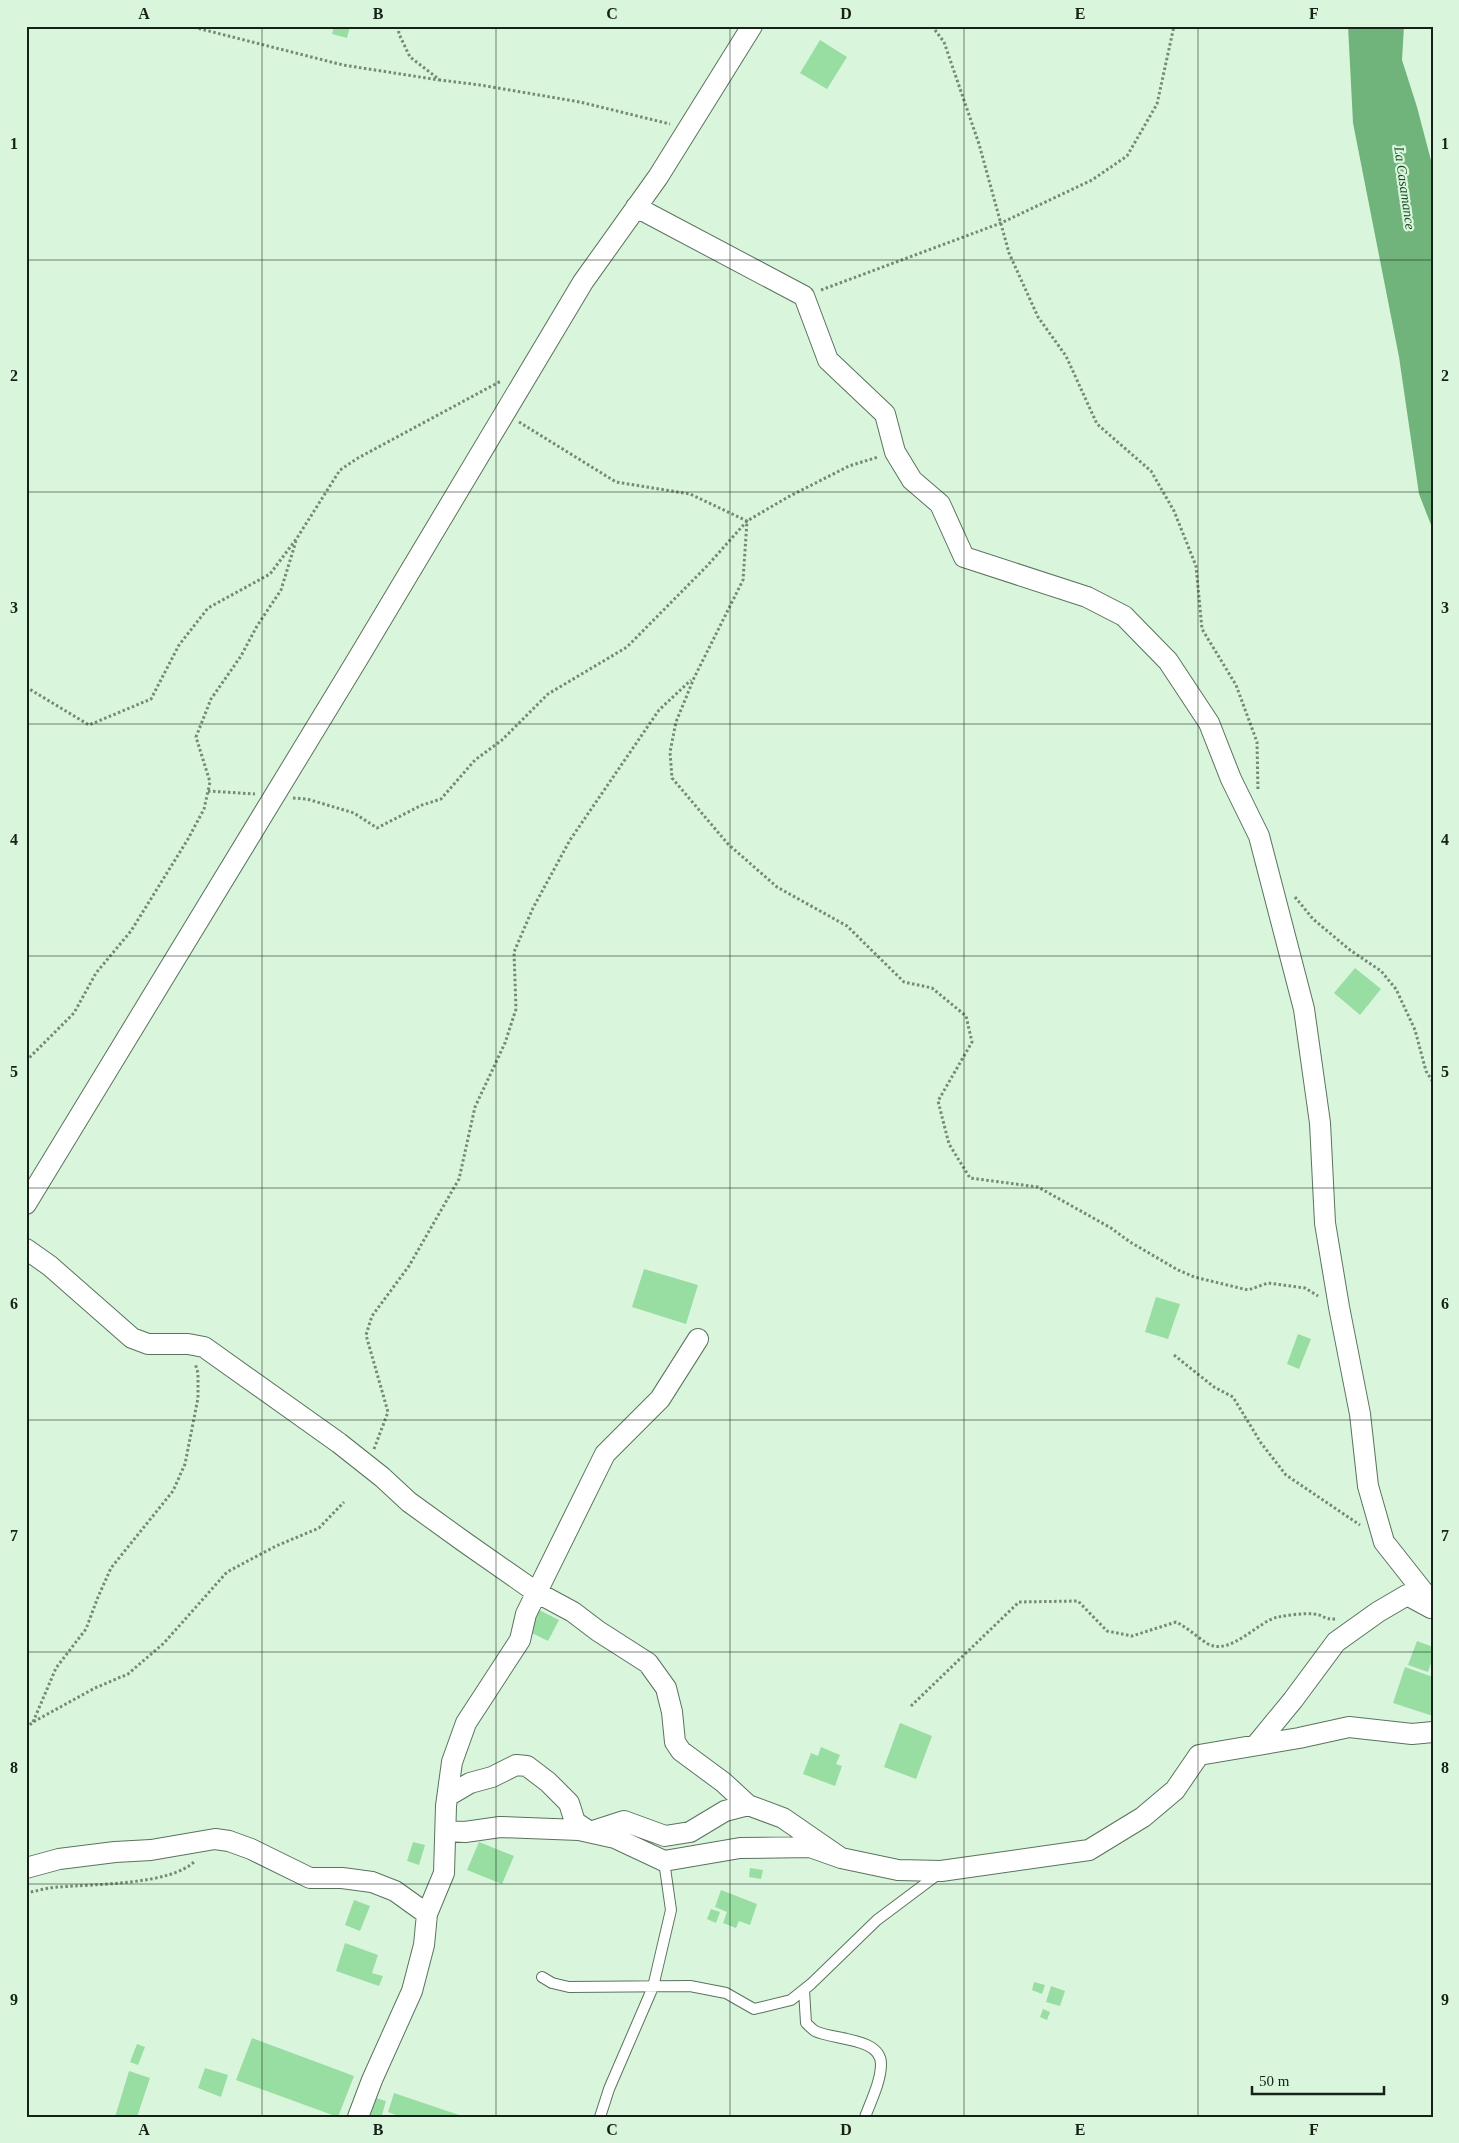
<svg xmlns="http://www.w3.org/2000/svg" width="1459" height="2143" viewBox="0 0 1459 2143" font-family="'Times New Roman',serif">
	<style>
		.water { fill: #70b47b }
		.building { fill: #98dda2 }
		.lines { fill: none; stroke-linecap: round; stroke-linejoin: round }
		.service-casing { stroke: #5a735d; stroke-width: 12 }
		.minor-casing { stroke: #5a735d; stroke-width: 22 }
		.path { stroke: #758977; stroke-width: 3; stroke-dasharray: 2.5 2.5; stroke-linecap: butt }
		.service { stroke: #fff; stroke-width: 10 }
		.minor { stroke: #fff; stroke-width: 20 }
		.grid { fill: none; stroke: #162117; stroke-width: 1; stroke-opacity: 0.55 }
		.labels { text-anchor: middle; stroke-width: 4.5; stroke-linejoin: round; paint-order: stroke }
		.water-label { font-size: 14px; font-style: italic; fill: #1a4b25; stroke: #d9f6dc }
		.neatline { fill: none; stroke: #162117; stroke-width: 2 }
		.grid-label { font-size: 16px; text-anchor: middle; font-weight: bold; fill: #162117 }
	</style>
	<rect width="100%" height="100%" fill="#d9f6dc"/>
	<!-- water -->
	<path class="water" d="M1348,26h56l-2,34 15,47 16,61v362l-14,-36 -20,-137 -46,-234z"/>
	<!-- building -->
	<path class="building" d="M334,26h16l-3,12 -15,-4z
		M820,40l27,17 -20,32 -27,-16z
		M1355,968l26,21 -21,26 -26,-22z
		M644,1269l54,16 -12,39 -54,-17z
		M1156,1297l24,7 -12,35 -23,-7z
		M1298,1334l13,5 -12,30 -12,-5z
		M539,1610l20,10 -11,21 -20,-10z
		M1417,1641l16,6v10l-5,15 -20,-7z
		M1405,1667l28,10v39l-40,-13z
		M900,1723l32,13 -16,43 -32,-12z
		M821,1747l19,8 -4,9 6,2 -7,20 -32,-12 8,-21 7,3z
		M413,1842l12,3 -6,20 -12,-4z
		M479,1842l35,14 -12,28 -35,-14z
		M750,1868l13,2 -2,9 -12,-2z
		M721,1890l36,14 -7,21 -11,-4 -3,7 -13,-5 4,-11 -12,-5z
		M354,1900l16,6 -10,25 -15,-6z
		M711,1909l9,3 -4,11 -9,-4z
		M345,1943l33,12 -6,18 11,3 -4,10 -43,-15z
		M1034,1982l11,3 -3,9 -10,-4z
		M1051,1986l14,5 -5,15 -14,-4z
		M1043,2009l7,3 -3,8 -7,-3z
		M252,2038l102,38 -16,41 -102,-37z
		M137,2044l8,3 -7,18 -8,-3z
		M205,2068l23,7 -7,22 -23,-9z
		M129,2071l21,7 -13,39h-22z
		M394,2093l68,23v1h-61l-13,-5z
		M376,2098l10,3 -4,14 4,2h-16z"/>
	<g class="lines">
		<!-- service casing -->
		<g class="service-casing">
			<path id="service" d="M542,1977l10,6 17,4 121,-1 36,7 28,16 37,-9 20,-16 66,-64 64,-48
				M804,1990l2,33c3,3 6,6 9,8 17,9 66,6 66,33 0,17 -10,37 -16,53
				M600,2117l9,-28 44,-102 18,-77 -7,-49"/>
		</g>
		<!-- minor casing -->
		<g class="minor-casing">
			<path id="minor" d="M636,207l168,89 24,64 57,54 10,38 17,28 28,24 24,53 123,40 37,19 44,45 41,62 22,56 28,57 45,173 16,114 5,100 14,84 21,107 8,72 16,56 49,62
				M26,1204l331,-544 226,-378 75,-105 94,-151
				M26,1249l24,17 82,72 16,6h40l16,3 135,96 43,34 27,25 54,39 73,51 37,20 25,19 50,32 18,25 6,24 3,30 6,9 42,31 25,23 35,13 58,40
				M1256,1745l37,-45 43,-58 42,-30 29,-17 24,13
				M448,1796l22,-13 22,-6 24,-12 11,1 21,16 21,21 6,19 15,10 34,-11 41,15 25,-4 35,-21 23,-6
				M447,1831l18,1 35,-5 79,3 36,8 49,23 76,-13 70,-1 31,11 57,12 43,1 148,-21 54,-33 32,-27 24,-35 100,-17 50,-11 63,7 21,-2
				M26,1868l33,-9 56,-7 36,-2 64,-11 14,2 22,8 59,29h32l30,4 23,9 32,23
				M358,2117l14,-37 40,-89 12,-46 3,-31 17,-41 2,-67 6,-44 14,-39 54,-83 6,-26 79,-160 55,-55 38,-60"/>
		</g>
		<!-- path -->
		<path class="path" d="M189,26l154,39 96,15
			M398,26l1,8 11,23 30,23 40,5 100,17 90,22
			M932,26l12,16 35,102 30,109 29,64 28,39 31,68 54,47 23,40 22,55 6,63 34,56 21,57 1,49
			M821,290l180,-67 91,-43 35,-24 30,-52 17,-78
			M519,422l97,60 74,12 57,27 -4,59 -49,98 -18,44 -6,30 2,26 56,66 49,43 70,39 57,56 28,6 34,28 6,26 -34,59 11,43 21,34 68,9 73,41 19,14 48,28 16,7 54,13 20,-7 37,5 13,8
			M26,687l63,38 62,-26 28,-54 29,-37 62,-34 27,-36 43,-68 18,-12 143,-77
			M208,791l47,3
			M293,798l14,1 47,14 23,15 45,-23 19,-6 34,-39 27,-20 46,-46 79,-47 80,-81 40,-45 41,-24 61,-31 29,-9
			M1295,897l18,22 37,31 31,21 15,18 19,41 11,41 7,11
			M26,1061l48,-48 22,-40 35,-42 57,-92 16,-30 6,-27 -14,-45 15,-38 30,-43 16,-30 24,-36 15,-49
			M1174,1355l40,32 19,10 28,46 25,32 74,50
			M374,1449l14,-37 -22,-77 6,-19 37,-50 50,-87 16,-72 30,-64 11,-34 -2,-57 19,-44 37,-68 89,-130 32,-30
			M911,1706l108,-104 59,-1 29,30 25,5 44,-14c12,6 21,15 32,22 23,12 50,-23 70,-27 11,-2 25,-4 36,-3 8,0 10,6 21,5
			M33,1722l23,-54 30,-39 12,-32 13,-29 62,-77 12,-27 13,-66v-25l-3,-10
			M26,1728l7,-6 62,-34 33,-14 36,-31 63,-71 49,-26 43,-18 25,-26
			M26,1893c11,-2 23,-6 34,-6 33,-3 112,-2 135,-26"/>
		<!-- service -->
		<use href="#service" class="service"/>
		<!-- minor -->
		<use href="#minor" class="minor"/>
	</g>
	<!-- grid -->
	<path class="grid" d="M262,26v2091M496,26v2091M730,26v2091M964,26v2091M1198,26v2091M26,260h1407M26,492h1407M26,724h1407M26,956h1407M26,1188h1407M26,1420h1407M26,1652h1407M26,1884h1407"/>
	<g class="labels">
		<!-- water labels -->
		<g class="water-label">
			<text transform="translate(1405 188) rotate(82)" y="5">La Casamance</text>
		</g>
	</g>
	<!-- border -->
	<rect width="1459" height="2143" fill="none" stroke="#d9f6dc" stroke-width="55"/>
	<!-- scale -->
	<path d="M1252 2086v8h132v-8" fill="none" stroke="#162117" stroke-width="2.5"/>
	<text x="1259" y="2086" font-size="15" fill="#162117" stroke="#d9f6dc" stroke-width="4" paint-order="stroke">50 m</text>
	<rect x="28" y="28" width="1404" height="2088" class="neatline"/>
	<g class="grid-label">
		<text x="144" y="19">A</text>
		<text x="378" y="19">B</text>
		<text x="612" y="19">C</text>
		<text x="846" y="19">D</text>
		<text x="1080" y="19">E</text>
		<text x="1314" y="19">F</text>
		<text x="14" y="149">1</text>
		<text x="1445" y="149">1</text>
		<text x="14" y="381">2</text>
		<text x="1445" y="381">2</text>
		<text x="14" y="613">3</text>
		<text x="1445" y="613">3</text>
		<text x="14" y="845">4</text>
		<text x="1445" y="845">4</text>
		<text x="14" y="1077">5</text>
		<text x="1445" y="1077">5</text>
		<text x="14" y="1309">6</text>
		<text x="1445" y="1309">6</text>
		<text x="14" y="1541">7</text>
		<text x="1445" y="1541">7</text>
		<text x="14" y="1773">8</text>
		<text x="1445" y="1773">8</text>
		<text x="14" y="2005">9</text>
		<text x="1445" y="2005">9</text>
		<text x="144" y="2135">A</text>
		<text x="378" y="2135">B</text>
		<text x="612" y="2135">C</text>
		<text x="846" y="2135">D</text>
		<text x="1080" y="2135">E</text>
		<text x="1314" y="2135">F</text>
	</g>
</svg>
